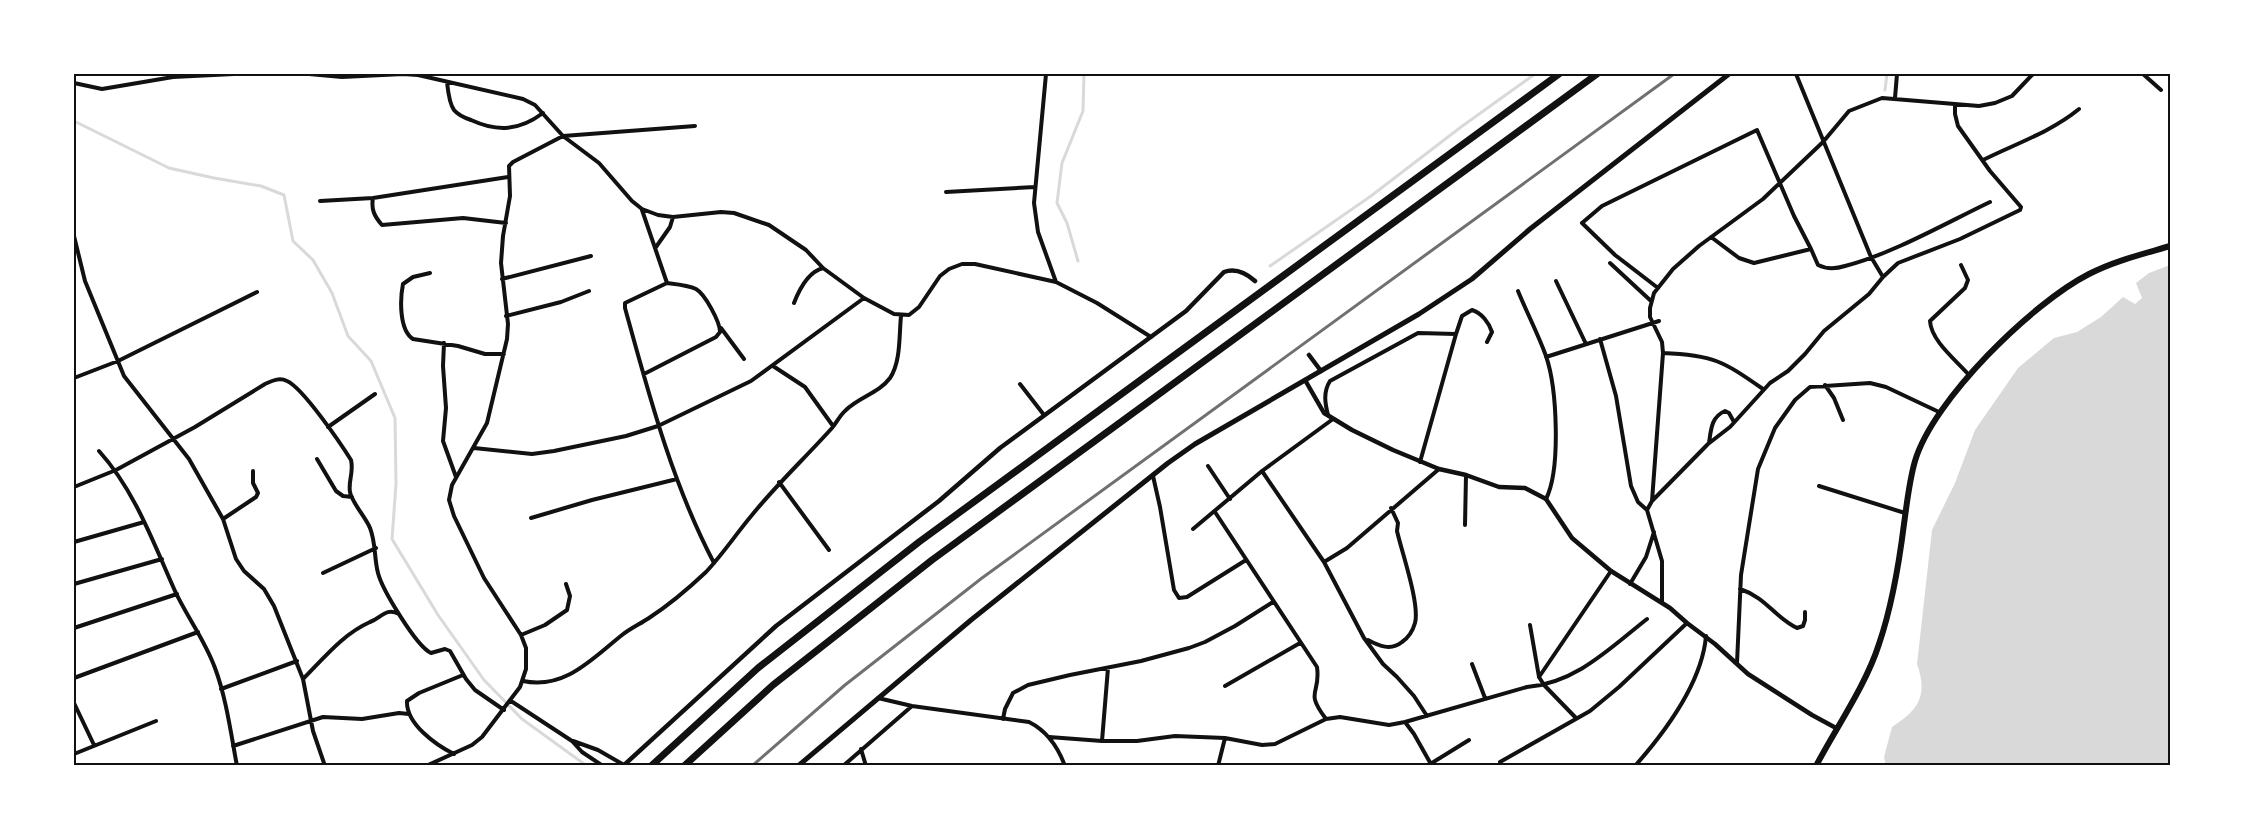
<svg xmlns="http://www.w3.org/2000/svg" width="2244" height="839" viewBox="0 0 2244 839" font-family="'DM Sans',sans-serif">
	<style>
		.water { fill: #d9d9d9 }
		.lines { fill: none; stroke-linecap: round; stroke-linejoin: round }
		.stream { stroke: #d9d9d9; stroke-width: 3 }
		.minor { stroke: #111; stroke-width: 4 }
		.tertiary { stroke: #111; stroke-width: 4.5 }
		.secondary { stroke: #111; stroke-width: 5 }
		.primary { stroke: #111; stroke-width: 6 }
		.motorway { stroke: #111; stroke-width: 7 }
		.rail { stroke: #707070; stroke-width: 3 }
		.neatline { fill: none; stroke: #111; stroke-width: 2 }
	</style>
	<rect width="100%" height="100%" fill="#fff"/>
	<!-- water -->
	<path class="water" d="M2170,265v500h-284l-2,-8 8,-30c27,-17 36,-32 25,-63l15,-134 23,-47 20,-53 43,-62 36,-30 23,-6 24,-15 22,-20 12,7 7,-6 -6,-15 13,-10z"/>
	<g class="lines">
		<!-- stream -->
		<path class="stream" d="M1885,90l2,-16
			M74,121l95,47 45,10 47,8 23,9 9,46 20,19 19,33 16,43 23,25 24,57 1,66 -4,55 46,76 46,65 38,39 65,47
			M1078,261l-11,-38 -10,-20 5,-40 21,-52 1,-37
			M1270,266l101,-70 90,-69 74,-53"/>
		<!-- minor -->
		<path class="minor" d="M309,74l33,3 61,-3 15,1 105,24 12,6 28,31 36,27 33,38 10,8 16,6 15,2 48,-5 13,1 35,12 37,25 17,18 41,30 30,16 15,1 10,-8 21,-31 9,-7 13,-5h13l81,18 41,21 54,34
			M1046,74l-12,129 4,29 18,50
			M1796,74l75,183 12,20
			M2143,74l18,16
			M447,82c1,9 2,21 7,28 4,5 11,8 17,10 26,12 48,11 72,-7
			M74,83l28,6 71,-12 61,-3
			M1895,98l2,-24
			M1983,160c32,-16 68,-28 96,-51
			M946,192l89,-5
			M320,201l53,-3
			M642,210l25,73 -42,20v5c24,87 47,175 89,255
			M506,223l-43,-5 -81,7c-8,-9 -11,-16 -9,-27l135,-21
			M74,236l11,45 39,95 65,83 34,60 13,40 8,12 20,18 10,17 29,73 10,52 12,35
			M1711,237l28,21 15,5 57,-14 7,16c8,4 18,4 27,1 47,-12 101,-43 145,-64
			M656,247l14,-20 3,-10
			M1610,263l41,38
			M1961,265l7,15 -3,8 -35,33c1,20 27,40 39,54
			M430,273l-17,4 -10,7c-3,15 -4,46 10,55l45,7 27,8h19
			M502,279l89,-23
			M1556,281l30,63
			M1658,288l-43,-33 -33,-32 20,-17 155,-76 37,86 17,33
			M1518,291c9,22 20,43 28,65 11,32 15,113 0,143
			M794,303c5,-13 14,-31 29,-35
			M506,316l55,-14 28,-11
			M721,328l23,31
			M1600,339l16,57 15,90 7,16 9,8
			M444,343l-1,23 3,42 -3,33 13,36
			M1663,353c50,2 60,8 100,36
			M1546,357l113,-36
			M773,366l32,21 28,39
			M644,374l72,-37 4,-5c0,-10 -15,-38 -24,-43 -8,-4 -21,-5 -29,-6
			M74,378l44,-17 139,-69
			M1020,384l24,31
			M1825,385l9,13 9,22
			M1328,415c-3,-12 -5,-23 2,-34l88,-48 38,1 6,-18 10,-6c10,3 17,13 20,22l-5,10
			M328,427l47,-33
			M1709,443c2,-13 2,-26 16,-32l4,2 5,9
			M474,448l58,6 22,-3 72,-15 32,-10 93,-45 113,-83
			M99,451c36,40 54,91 76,140 12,26 30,49 40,77 11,29 16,66 22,98
			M317,459l19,32 7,5 9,1
			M1420,462l36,-128
			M1208,466l22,33
			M1262,471l62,91 40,76 19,26 14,13 17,19 13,20
			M1153,476l7,31 14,83 5,8 8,-1 59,-37
			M779,482l50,68
			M1819,486l86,27
			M74,487l42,-17 79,-43 70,-43c7,-3 14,-7 22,-3 16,7 54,63 64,79 3,12 -3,21 -1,32 1,9 16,26 20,36 6,15 4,30 8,45 4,16 38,73 53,80l14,-4 5,2 16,28 9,11 29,20
			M1652,501l56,-57 22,-17 40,-44 18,-12 17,-17 19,-23 45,-37 14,-17 15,-14 62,-24 60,-29 1,-3 -31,-36 -32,-45 -3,-12v-10
			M1215,512l102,155c4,28 -13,23 9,52
			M531,518l61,-18 85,-21
			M223,519l33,-22 2,-4 -5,-10v-12
			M1465,525l1,-50
			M1193,529l69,-58 71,-52
			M74,542l70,-20
			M1324,562l23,-14 92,-79
			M323,573l53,-25
			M74,584l88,-25
			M1630,584l16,-27 8,-25
			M1740,589c27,9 33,27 57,39l6,-2 2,-6v-8
			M1662,602v-41l-15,-51 5,-9 11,-148 -1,-11 -12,-25v-9l4,-15 19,-24 26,-23 64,-47 60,-57 26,-31 33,-13 97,8 16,-3 17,-7 21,-22
			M1530,625l9,52 5,8 32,33
			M74,628l103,-34
			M521,635l24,-10 22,-15 3,-14 -4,-12
			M1368,640c11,6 23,11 34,2 6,-4 11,-12 13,-19 5,-19 -13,-70 -18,-92l1,-8 -7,-15
			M1737,663l4,-88 17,-106 17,-41 20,-28 15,-13 60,-4 16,4 53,25
			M1472,664l13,34
			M1539,677l72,-106
			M74,678l124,-46
			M303,679c21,-21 40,-45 67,-57 11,-4 16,-15 29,-8
			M523,681c42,9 70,-23 99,-46 9,-7 18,-11 27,-17 20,-13 40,-30 57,-46 17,-18 30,-38 46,-57 25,-31 54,-58 80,-87 5,-6 8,-13 14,-18 13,-13 33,-17 44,-32 11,-16 9,-43 11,-62
			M1225,686l75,-43
			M221,689l76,-28
			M878,698l34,8 117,16c18,9 29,25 36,44
			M511,701l61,40 10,11 21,14
			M74,703l20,42
			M1003,719l2,-10 8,-16 15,-8 42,-10 71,-14 48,-13 16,-6 30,-16 38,-24
			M1405,722l9,12 18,32
			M1049,737l53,4h35l38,-5 50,2 37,7 13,-1 51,-25 14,-2 49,8 16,-3 122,-35c49,-4 83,-39 120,-68
			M573,741l25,9 26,15
			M1102,741l6,-73
			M233,746l90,-29 39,2 37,-6 10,1
			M861,749l5,17
			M74,754l82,-33
			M454,754c-18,-9 -48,-30 -47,-53l12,-8 44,-18
			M1500,762l90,-51 29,-24 68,-64
			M426,766l46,-21 10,-8 38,-50 6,-18v-21l-5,-13 -37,-57 -30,-62 -5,-16 3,-15 35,-62 20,-84 1,-15 -7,-61 2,-27 7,-40 -1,-30 4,-4 50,-26 132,-10
			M843,766l69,-60
			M1218,766l7,-28
			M1427,766l42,-26
			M1635,766c30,-34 67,-83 71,-130"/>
		<!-- tertiary -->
		<path class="tertiary" d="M1309,355l12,16
			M1305,380l19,33 28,17 41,20 46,19 27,6 33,12 26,1 21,11 26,39 39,33 59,37 17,15 28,21 33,30 64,41 24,13
			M623,766l153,-140 163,-125 61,-53 186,-137 38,-39c11,-4 22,1 31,9"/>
		<!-- secondary -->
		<path class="secondary" d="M798,766l173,-146 197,-157 27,-19 224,-130 53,-35 58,-50 199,-155"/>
		<!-- primary -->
		<path class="primary" d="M1816,766c20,-38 50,-81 63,-122 13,-38 20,-80 25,-120 3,-21 5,-42 11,-63 18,-61 117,-158 174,-187 25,-13 54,-20 81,-28"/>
		<!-- motorway -->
		<path class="motorway" d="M651,766l107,-98 161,-126 640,-468
			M684,766l89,-81 159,-125 665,-486"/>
		<!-- rail -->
		<path class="rail" d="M752,766l93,-81 137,-107 692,-504"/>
	</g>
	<!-- border -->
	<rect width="2244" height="839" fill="none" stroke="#ffffff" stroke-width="150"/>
	<rect x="75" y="75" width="2094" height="689" class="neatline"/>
</svg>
